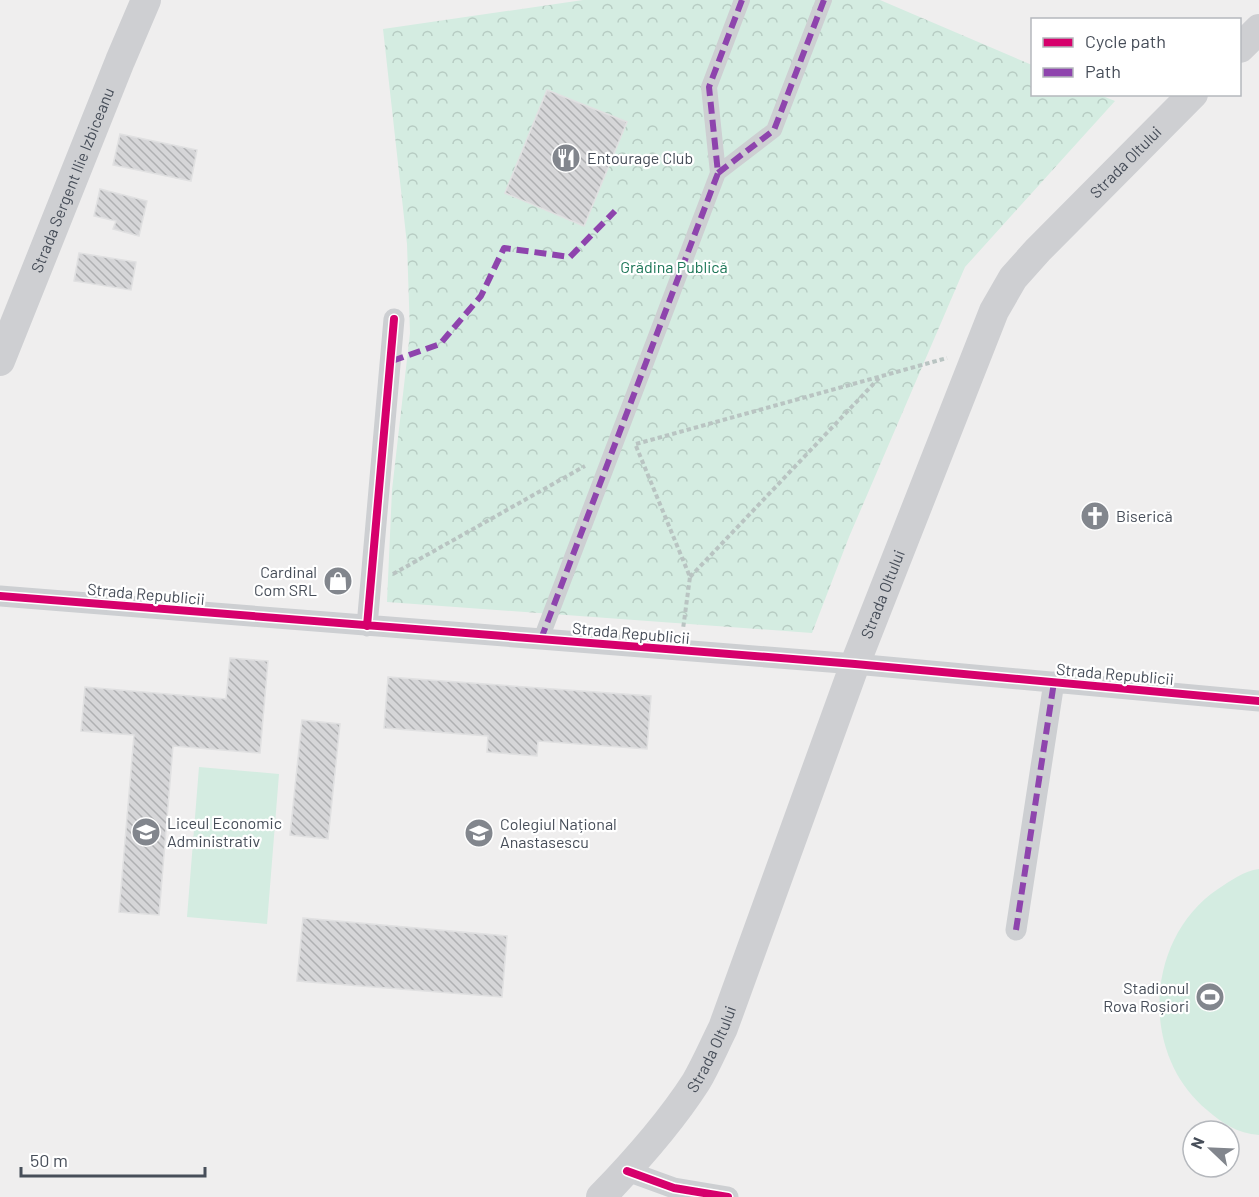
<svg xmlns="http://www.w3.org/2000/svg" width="1259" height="1197" viewBox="0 0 1259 1197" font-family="Barlow,sans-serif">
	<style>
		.park { fill: url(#park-crowns) }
		.pitch { fill: #d4ece1 }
		.building { fill: url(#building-back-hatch); stroke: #e0e0e1; stroke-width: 1.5 }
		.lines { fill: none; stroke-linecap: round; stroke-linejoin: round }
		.path { stroke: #b9c4c2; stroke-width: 4; stroke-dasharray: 4.5 3; stroke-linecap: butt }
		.pedestrian { stroke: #cdcfd2; stroke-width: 16 }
		.minor { stroke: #cdcfd2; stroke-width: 21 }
		.secondary { stroke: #cecfd2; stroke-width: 30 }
		.quiet { stroke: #8e44ad; stroke-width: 6; stroke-dasharray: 12 6; stroke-linecap: butt }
		.cycleway-casing { stroke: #fff; stroke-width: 11 }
		.cycleway { stroke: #d6006c; stroke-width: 8 }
		.labels { text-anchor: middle; stroke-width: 4.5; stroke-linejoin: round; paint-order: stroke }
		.poi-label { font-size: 16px; fill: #474e59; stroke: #fff; text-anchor: start }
		.street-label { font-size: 16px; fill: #474e59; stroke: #fff }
		.park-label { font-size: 16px; fill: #1c7657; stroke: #fff }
	</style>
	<defs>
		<pattern id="park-crowns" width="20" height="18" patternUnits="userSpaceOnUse" patternTransform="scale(1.5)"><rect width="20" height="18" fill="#d4ece1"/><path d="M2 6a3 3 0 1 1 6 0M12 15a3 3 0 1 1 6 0" fill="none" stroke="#b7ccc3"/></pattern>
		<pattern id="building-back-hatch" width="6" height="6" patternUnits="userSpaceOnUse" patternTransform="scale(1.5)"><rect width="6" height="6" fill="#d6d6d8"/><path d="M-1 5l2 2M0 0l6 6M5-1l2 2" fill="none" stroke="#afb0b2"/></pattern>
	</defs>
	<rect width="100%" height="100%" fill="#efeeee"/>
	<!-- park -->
	<path class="park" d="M583,0h297l152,65v29l68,1 15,6 -150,166 -116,270 -37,96 -425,-31 5,-112 18,-157 -3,-89 -24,-215z"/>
	<!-- pitch -->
	<path class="pitch" d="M199,767l80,7 -12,150 -80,-7z
		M1259,869v266c-22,-2 -36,-11 -52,-25 -68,-56 -62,-172 11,-221 12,-8 26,-18 41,-20z"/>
	<!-- building -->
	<path class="building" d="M547,90l80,32 -43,104 -79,-33z
		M120,134l77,16 -6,31 -78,-16z
		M100,189l47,12 -8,35 -26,-7 3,-8 -22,-5z
		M79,253l57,9 -5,28 -57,-9z
		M230,658l38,3 -8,92 -87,-7 -14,169 -40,-3 15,-177 -53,-4 4,-44 141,12z
		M388,677l263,19 -4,53 -109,-8 -1,15 -50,-4 1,-16 -104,-8z
		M302,720l38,4 -12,115 -38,-4z
		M303,918l204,18 -5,61 -205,-16z"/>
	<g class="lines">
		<!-- path -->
		<path class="path" d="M636,444l311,-86
			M636,446l54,131 -7,52
			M393,574l192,-108
			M690,577l191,-201"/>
		<!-- pedestrian -->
		<path class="pedestrian" d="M718,173l56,-43 50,-130
			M541,639l177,-466 -9,-86 33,-87"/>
		<!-- minor -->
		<path class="minor" d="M0,596l855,68 404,37
			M367,626l27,-307
			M1016,930l38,-248
			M627,1171l47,17 54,9"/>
		<!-- secondary -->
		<g class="secondary">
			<path d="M1240,48l19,-19"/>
			<path id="s1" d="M0,361l120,-300 26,-61"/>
			<path id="s2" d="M601,1197c34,-35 68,-73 95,-115 10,-17 18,-36 27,-54l132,-364 139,-353 19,-33 25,-28 155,-156"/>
		</g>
		<!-- quiet -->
		<path class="quiet" d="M718,173l56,-43 50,-130
			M392,361l48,-17 41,-48 23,-48 66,9 45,-46
			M541,639l177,-466 -9,-86 33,-87
			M1016,930l38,-248"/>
		<!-- cycleway casing -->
		<g class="cycleway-casing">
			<path id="cycleway" d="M0,596l855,68 404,37
				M367,626l27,-307
				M627,1171l47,17 54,9"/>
		</g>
		<!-- cycleway -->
		<use href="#cycleway" class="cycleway"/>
	</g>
	<!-- icons -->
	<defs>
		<g id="restaurant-disc" transform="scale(1.5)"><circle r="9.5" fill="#82868d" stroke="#fff"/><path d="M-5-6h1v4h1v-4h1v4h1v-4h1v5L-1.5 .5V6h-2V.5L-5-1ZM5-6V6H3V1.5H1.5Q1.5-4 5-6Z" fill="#fff"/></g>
		<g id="church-disc" transform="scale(1.5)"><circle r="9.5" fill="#82868d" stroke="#fff"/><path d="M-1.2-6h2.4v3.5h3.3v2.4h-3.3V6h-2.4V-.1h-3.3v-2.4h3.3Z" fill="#fff"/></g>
		<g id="shop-disc" transform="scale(1.5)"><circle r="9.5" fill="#82868d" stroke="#fff"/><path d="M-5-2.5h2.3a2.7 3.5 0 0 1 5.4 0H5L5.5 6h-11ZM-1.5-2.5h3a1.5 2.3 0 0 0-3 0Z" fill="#fff"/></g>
		<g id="university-disc" transform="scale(1.5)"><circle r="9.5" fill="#82868d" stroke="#fff"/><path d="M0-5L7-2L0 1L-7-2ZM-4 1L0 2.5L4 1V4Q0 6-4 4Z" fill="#fff"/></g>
		<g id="stadium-disc" transform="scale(1.5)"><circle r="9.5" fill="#82868d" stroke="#fff"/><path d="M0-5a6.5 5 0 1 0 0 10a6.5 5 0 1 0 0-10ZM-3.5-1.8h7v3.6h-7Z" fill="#fff"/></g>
	</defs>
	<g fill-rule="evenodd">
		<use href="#restaurant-disc" x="566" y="158"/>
		<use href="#church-disc" x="1095" y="516"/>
		<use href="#shop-disc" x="338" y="581"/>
		<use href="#university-disc" x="146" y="832"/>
		<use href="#university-disc" x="479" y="833"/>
		<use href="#stadium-disc" x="1210" y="997"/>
	</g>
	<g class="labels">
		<!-- poi labels -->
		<g class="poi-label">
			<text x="587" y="164">Entourage Club</text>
			<text x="1116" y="522">Biserică</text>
			<text x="317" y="578" text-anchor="end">Cardinal<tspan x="317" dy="18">Com SRL</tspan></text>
			<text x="167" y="829">Liceul Economic<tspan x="167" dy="18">Administrativ</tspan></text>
			<text x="500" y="830">Colegiul Național<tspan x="500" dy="18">Anastasescu</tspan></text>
			<text x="1189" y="994" text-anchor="end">Stadionul<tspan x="1189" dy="18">Rova Roșiori</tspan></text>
		</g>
		<!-- street labels -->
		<g class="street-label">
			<text dy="6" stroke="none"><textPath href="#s2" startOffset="1176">Strada Oltului</textPath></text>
			<text dy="6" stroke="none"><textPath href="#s1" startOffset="195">Strada Sergent Ilie Izbiceanu</textPath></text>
			<text transform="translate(146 594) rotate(5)" y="6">Strada Republicii</text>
			<text dy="6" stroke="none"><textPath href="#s2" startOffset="672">Strada Oltului</textPath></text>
			<text transform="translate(631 633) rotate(5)" y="6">Strada Republicii</text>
			<text transform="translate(1115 674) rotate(5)" y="6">Strada Republicii</text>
			<text dy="6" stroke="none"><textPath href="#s2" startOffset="186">Strada Oltului</textPath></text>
		</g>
		<!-- park labels -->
		<g class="park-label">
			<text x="674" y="273">Grădina Publică</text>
		</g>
	</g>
	<!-- legend -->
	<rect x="1031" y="18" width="210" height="78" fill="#ffffff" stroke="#b5b8bd" stroke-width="1.5"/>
	<rect x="1043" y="38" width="30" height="9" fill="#d6006c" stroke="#b5b8bd" stroke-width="1.5"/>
	<text x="1085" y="48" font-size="18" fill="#474e59">Cycle path</text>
	<rect x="1043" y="68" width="30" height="9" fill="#8e44ad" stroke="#b5b8bd" stroke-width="1.5"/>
	<text x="1085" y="78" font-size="18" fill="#474e59">Path</text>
	<!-- north arrow -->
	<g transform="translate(1211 1149) rotate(293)"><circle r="28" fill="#ffffff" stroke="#b5b8bd" stroke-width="1.5"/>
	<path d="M0-4.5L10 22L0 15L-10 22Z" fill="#82868d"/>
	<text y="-9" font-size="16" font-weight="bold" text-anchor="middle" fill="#474e59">N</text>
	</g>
	<!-- scale -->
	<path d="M21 1167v9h184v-9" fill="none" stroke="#474e59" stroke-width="3"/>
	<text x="30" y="1167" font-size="18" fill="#474e59" stroke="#ffffff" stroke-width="4.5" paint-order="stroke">50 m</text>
</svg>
